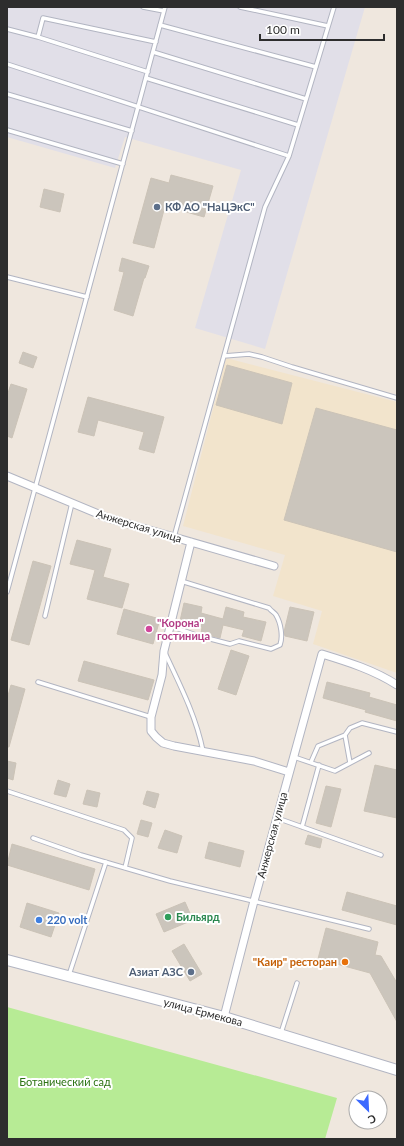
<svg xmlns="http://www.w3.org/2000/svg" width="404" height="1146" viewBox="0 0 404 1146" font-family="Lato,sans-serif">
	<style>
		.industrial { fill: #e1dfe8 }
		.education { fill: #f2e4cc }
		.green { fill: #b7eb95 }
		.building { fill: #cbc5bc; stroke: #cbc3b7 }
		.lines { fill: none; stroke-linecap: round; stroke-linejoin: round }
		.service-casing { stroke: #b2b5c2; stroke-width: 5.5 }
		.minor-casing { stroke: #b2b5c2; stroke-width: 9 }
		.secondary-casing { stroke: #b2b5c2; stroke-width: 12 }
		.service { stroke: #fff; stroke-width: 3.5 }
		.minor { stroke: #fff; stroke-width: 7 }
		.secondary { stroke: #fff; stroke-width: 10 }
		.service-dot { fill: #5c6f8a; stroke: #fff; stroke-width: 1.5 }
		.hotel-dot { fill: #d1479c; stroke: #fff; stroke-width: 1.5 }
		.leisure-dot { fill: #2e9e5b; stroke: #fff; stroke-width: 1.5 }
		.shop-dot { fill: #3f7fe0; stroke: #fff; stroke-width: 1.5 }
		.food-dot { fill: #e8710a; stroke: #fff; stroke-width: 1.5 }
		.labels { text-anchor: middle; stroke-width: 4; stroke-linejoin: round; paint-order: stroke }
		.service-label { font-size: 11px; font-weight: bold; fill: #4e5e75; stroke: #fff; text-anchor: start }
		.street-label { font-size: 11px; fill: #2d2d2d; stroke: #fff }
		.hotel-label { font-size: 11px; font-weight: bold; fill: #b23c85; stroke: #fff; text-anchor: start }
		.leisure-label { font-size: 11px; font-weight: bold; fill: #27864d; stroke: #fff; text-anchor: start }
		.shop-label { font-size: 11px; font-weight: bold; fill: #366cbe; stroke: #fff; text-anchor: start }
		.food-label { font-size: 11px; font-weight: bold; fill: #c56008; stroke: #fff; text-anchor: end }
		.park-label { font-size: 11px; fill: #2c7313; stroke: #fff }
	</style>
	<rect width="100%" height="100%" fill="#efe7de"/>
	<!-- industrial -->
	<path class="industrial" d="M7,7h358l-100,342 -70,-21 46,-158 -116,-33 -10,31 -108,-31z"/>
	<!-- education -->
	<path class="education" d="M226,358l171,44v271l-84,-29 9,-33 -49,-15 12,-41 -102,-29z"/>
	<!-- green -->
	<path class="green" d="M7,1007l330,91 -12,41h-318z"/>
	<!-- building -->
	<path class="building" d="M171,175l42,11 -9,31 -39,-11 -11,42 -21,-5 18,-65 18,5z
		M44,189l20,5 -4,18 -20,-5z
		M122,258l27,8 -4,12h-1l-11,38 -19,-6 10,-38 -5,-1z
		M23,352l14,5 -4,11 -14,-5z
		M227,365l65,18 -10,41 -66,-19z
		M11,384l16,5 -15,49 -5,-2v-40z
		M88,397l76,20 -10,36 -15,-4 5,-17 -46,-12 -4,16 -16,-4z
		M316,408l81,22v122l-113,-32z
		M77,540l34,9 -8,28 26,7 -7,24 -35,-9 8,-29 -25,-6z
		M33,561l18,5 -22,79 -18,-5z
		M184,603l18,4 -1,6 22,6 3,-12 18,5 -1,5 23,5 -5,19 -19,-5 2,-6 -21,-5 -3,13 -19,-5 1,-6 -22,-6z
		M290,607l24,5 -7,29 -22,-5 -1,-4z
		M124,609l36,10 -7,25 -36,-10z
		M231,650l18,6 -13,39 -18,-6z
		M84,661l70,19 -6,20 -70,-19z
		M327,682l43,11 -1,4 28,8v16l-32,-9 1,-2 -43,-12z
		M11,685l14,4 -16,58h-2v-48z
		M7,761l9,2 -3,17 -6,-2z
		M375,765l22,5v48l-33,-7z
		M58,780l12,4 -4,13 -12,-3z
		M326,786l15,3 -10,38 -15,-4z
		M87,790l13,3 -3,14 -14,-3z
		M147,791l12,3 -4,14 -12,-4z
		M141,820l11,3 -4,14 -11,-3z
		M165,830l17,6 -5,17 -19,-5z
		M308,835l14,4 -2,9 -15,-4z
		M209,842l35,9 -4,16 -35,-9z
		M12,844l83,25 -6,21 -82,-25z
		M347,892l50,14v19l-55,-15z
		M185,902l8,18 -29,12 -8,-18z
		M27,903l32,10 -8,24 -31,-10z
		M326,928l52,14 -3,13 6,1 16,27v39l-27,-49 -52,-14z
		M184,944l18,30 -12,7 -18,-30z"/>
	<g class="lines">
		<!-- service casing -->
		<g class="service-casing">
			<path id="service" d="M143,7l21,4
				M240,7l88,19
				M160,25l156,42
				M7,29l31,8 5,-19 113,24
				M38,37l110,35
				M153,52l153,47
				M7,64l282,92
				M146,78l152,47
				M7,94l125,37
				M7,130l116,34
				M7,277l80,20
				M224,356l25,-2 13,3 30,10 105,31
				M174,537l91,-330 24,-51 45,-149
				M7,592l158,-585
				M45,616l27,-113
				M170,626l29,10 31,8 9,-3 32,8 9,-4c3,-8 1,-22 -4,-30 -1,-2 -5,-4 -7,-7l-88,-27
				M165,653c15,32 31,63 38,98
				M38,682l113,35
				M294,757l41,14 34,-18
				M311,762l7,-16 27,-11
				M350,763l-5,-28 5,-7 12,-5 35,9
				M7,791l117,39 8,8 -7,30
				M277,818l104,37
				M302,827l17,-62
				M33,838l48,17 89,26 199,48
				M69,975l37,-113
				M281,1033l16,-50"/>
		</g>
		<!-- minor casing -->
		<g class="minor-casing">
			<path id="minor" d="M7,476l101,42 166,48
				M191,542l-27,109 -2,24 -11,42v14l5,6 7,6 11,3 80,15 35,11
				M224,1017l30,-116 68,-247c26,8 52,16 75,31"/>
		</g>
		<!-- secondary casing -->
		<g class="secondary-casing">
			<path id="secondary" d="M7,960l217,57 173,53"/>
		</g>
		<!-- service -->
		<use href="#service" class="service"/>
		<!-- minor -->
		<use href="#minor" class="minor"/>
		<!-- secondary -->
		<use href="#secondary" class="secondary"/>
	</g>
	<!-- markers -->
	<g class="service-dot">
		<circle cx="157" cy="207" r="4"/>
		<circle cx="191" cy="972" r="4"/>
	</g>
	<circle class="hotel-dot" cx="149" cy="629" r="4"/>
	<circle class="leisure-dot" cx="168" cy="917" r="4"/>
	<circle class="shop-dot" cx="39" cy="920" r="4"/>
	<circle class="food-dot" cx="345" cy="962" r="4"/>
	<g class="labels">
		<!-- service labels -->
		<g class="service-label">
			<text x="165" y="211">КФ АО "НаЦЭкС"</text>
			<text x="183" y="976" text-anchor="end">Азиат АЗС</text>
		</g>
		<!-- street labels -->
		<g class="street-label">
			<text transform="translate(139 526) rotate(17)" y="4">Анжерская улица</text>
			<text transform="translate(272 835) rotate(-75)" y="4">Анжерская улица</text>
			<text transform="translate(203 1012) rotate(15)" y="4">улица Ермекова</text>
		</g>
		<!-- hotel labels -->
		<g class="hotel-label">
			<text x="157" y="627">"Корона"<tspan x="157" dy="13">гостиница</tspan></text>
		</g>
		<!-- leisure labels -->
		<g class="leisure-label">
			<text x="176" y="921">Бильярд</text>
		</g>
		<!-- shop labels -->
		<g class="shop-label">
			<text x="47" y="924">220 volt</text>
		</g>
		<!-- food labels -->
		<g class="food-label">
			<text x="337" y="966">"Каир" ресторан</text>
		</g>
		<!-- park labels -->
		<g class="park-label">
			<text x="65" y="1086">Ботанический сад</text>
		</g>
	</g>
	<!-- border -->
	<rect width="404" height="1146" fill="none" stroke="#2d2d2d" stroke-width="16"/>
	<!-- north arrow -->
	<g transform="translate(368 1110) rotate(156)"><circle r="19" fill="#ffffff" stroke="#ababab"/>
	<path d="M0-3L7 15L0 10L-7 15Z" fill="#3b69ff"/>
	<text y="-6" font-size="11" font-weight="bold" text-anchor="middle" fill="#2d2d2d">С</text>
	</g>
	<!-- scale -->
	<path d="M260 34v6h124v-6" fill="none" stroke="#2d2d2d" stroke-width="2"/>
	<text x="266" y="34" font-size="12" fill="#2d2d2d" stroke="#ffffff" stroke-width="3" paint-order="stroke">100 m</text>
</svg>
